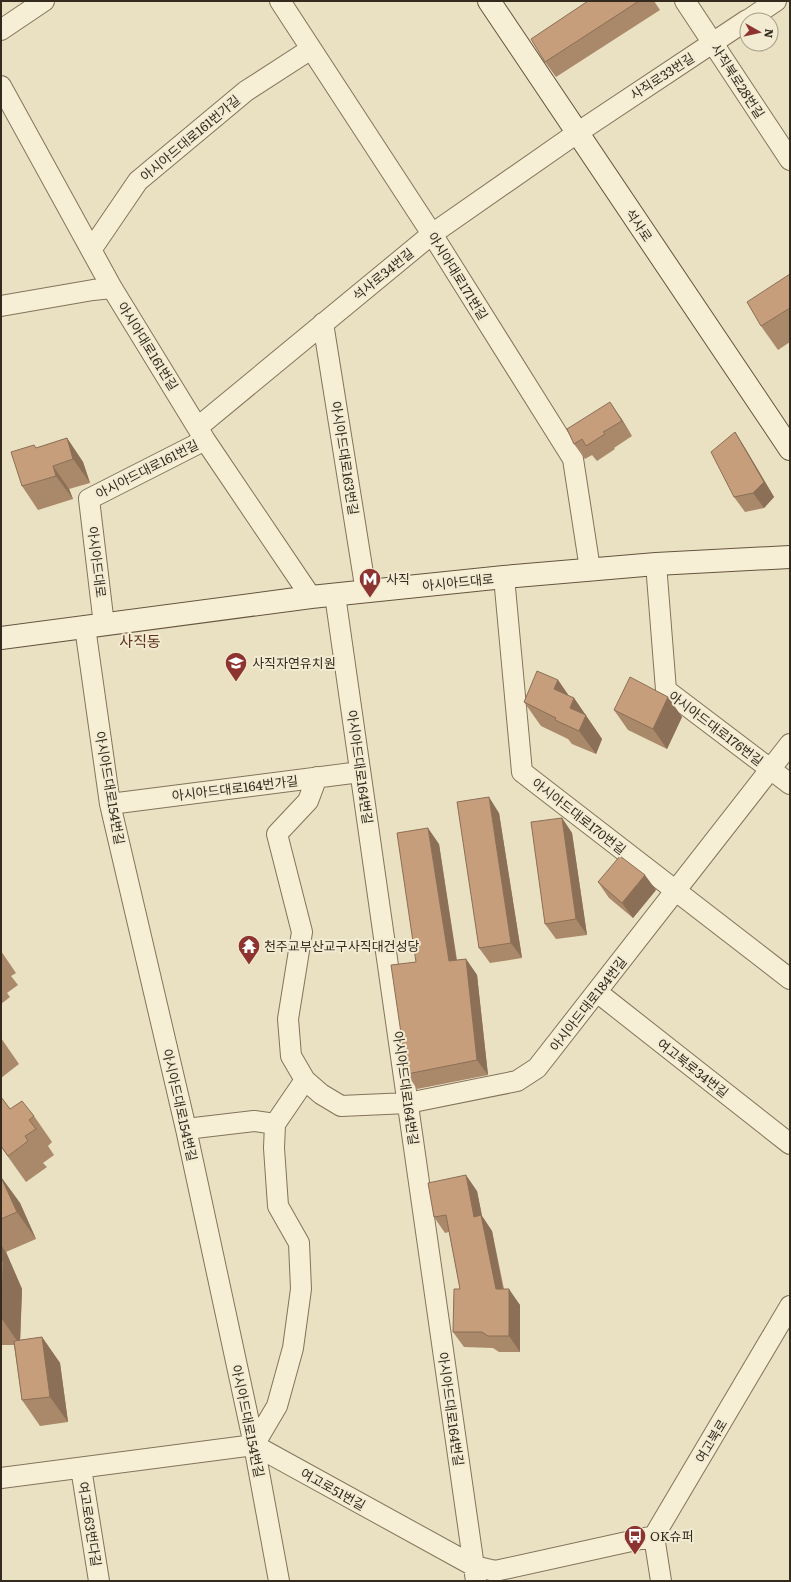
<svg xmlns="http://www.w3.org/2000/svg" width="791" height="1582" viewBox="0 0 791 1582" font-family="Literata,'Noto Sans KR',serif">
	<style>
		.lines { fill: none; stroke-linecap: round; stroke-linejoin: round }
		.street-casing { stroke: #83735b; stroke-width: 22 }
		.secondary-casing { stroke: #65543e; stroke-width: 24 }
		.street { stroke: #f6eed5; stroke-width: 20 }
		.secondary { stroke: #f6eed5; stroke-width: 22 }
		.wall { fill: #aa886a }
		.shaded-wall { fill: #8b6f56 }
		.building { fill: #c69e7b; stroke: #8b6f56 }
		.labels { text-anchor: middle; stroke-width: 4; stroke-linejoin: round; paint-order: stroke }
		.street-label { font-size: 13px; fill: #342a1e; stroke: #f2ebd2 }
		.poi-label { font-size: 13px; fill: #342a1e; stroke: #f2ebd2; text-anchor: start }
		.quarter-label { font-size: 15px; fill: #5e3121; stroke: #f2ebd2 }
	</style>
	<rect width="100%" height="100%" fill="#eae1c3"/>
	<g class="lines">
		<!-- street casing -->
		<g class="street-casing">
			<path id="street" d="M280,1l152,233 141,225 17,110
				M685,1l105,159
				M748,20l28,-19
				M1,30l43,-29
				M1,86l111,202 93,152 106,157
				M91,250l47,-69 108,-90 65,-42
				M1,306l92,-16 19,-2
				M323,323l43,269
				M198,427l234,-193 145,-101 170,-113
				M656,564l10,126 124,94
				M504,577l18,195 268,207
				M335,595l141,986
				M104,625l-15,-126 116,-59
				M85,627l25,177 76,325 68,316 25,136
				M110,804l250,-32
				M597,992l193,152
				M305,1080l16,14 20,12 67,-3 109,-22 20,-13 253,-324
				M186,1129l68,-8 21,3
				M254,1445l23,-39 16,-58 8,-59 -2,-46 -21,-37 -4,-58 1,-24 30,-44 -14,-24 -3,-37 14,-87 -25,-98 31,-33 9,-24
				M81,1468l18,113
				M1,1478l253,-33 220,121 21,5 159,-35
				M661,1581l-7,-45 136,-230"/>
		</g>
		<!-- secondary casing -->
		<g class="secondary-casing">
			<path id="secondary" d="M489,1l301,448
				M1,638l310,-41 193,-20 152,-13 134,-7"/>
		</g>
		<!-- street -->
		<use href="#street" class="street"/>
		<!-- secondary -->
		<use href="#secondary" class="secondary"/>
	</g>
	<!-- wall -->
	<path class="wall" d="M588,1h66l6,9 -104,67 -11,-15z
		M790,274v68l-12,8 -17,-24z
		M621,418l11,18 -18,12 1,1 -18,12 -5,-6 -7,4 -11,-15 -7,-15z
		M735,432l10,16 29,49 -10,11 -19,4 -11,-15z
		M67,438l16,24 7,21 -21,6 4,10 -35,11 -16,-24 14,-38z
		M558,680l11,16 5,2 28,41 -6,15 -24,-10 -4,-5 -27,-13 -17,-24z
		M668,697l14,20 -15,32 -39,-19 -14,-20z
		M499,813l23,145 -32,5 -11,-15z
		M562,818l10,15 15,102 -31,4 -11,-15z
		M439,844l18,116 9,-1 11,16 11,100 -71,14 -10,-15z
		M598,882l58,8 -23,28 -24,-20z
		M1,951l15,22 -5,3 7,9 -11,8 3,4 -9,7z
		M1,1038l18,26 -18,14z
		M1,1097l9,12 24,7 18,26 -4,4 6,9 -11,8 4,4 -21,15 -25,-35z
		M1,1177l19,26 16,36 -30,13 16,37 -2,51 22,-3 18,26 8,59 -28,4 -18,-26 -8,-55h-13z
		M477,1191l5,25 10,15 12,58 16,16v47h-21l-6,-4 -29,-1 -11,-15 7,-43 -11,-57 -4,1 -11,-16z"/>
	<!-- shaded-wall -->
	<path class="shaded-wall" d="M610,402l11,16 11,18 -10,-15z
		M735,432l10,16 29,49 -10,11 -11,-15z
		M67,438l16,24 7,21 -17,-24z
		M53,466l16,23 4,10 -17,-23z
		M558,680l15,22 1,-4 28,41 -6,15 -17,-23 -25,-42z
		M668,697l14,20 -15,32 -14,-20z
		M489,797l10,16 23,145 -11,-15z
		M562,818l10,15 15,102 -11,-16z
		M428,828l11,16 20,133 -10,-16z
		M645,875l11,15 -23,28 -11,-15z
		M466,959l11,16 11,100 -11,-15z
		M466,1175l11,16 5,25 10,15 14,74 -10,-16 -22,-72z
		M1,1177l19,26 16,36 -19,-27z
		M1,1245l5,7 16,37 -2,56 -18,-26z
		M509,1289l11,16v47l-11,-16z
		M42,1337l18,26 8,59 -18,-25z"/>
	<!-- building -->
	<path class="building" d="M588,1h51l-94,61 -14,-23z
		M790,274v34l-29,18 -14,-24z
		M610,402l12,19 -19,11 2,2 -19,12 -4,-7 -8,5 -7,-15z
		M735,432l29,50 -11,11 -19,4 -23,-45z
		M67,438l6,21 -20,7 3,10 -34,10 -11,-34 23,-7 2,3z
		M537,671l21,9 -4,9 20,9 -4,10 16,7 -7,16 -24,-11 1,-2 -32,-16z
		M630,677l38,20 -15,32 -39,-19z
		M489,797l22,146 -32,5 -22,-146z
		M562,818l14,101 -31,5 -14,-102z
		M428,828l21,133 17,-2 11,101 -70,14 -16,-109 25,-3 -19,-129z
		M620,856l25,19 -23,28 -24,-21z
		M1,1097l9,12 12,-8 12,15 -5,4 7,9 -11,7 3,5 -20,15 -7,-10z
		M466,1175l8,42 7,-2 15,74h13v47h-21l-6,-4h-29l1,-43h6l-14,-74 -12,2 -6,-34z
		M1,1177l16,35 -16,7z
		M1,1257l2,5 -1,57h-1z
		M42,1337l8,60 -28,3 -8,-59z"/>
	<!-- icons -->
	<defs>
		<g id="metro-pin" transform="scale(1.15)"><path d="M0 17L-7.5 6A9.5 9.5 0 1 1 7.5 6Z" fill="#8e3430" stroke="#f2ebd2"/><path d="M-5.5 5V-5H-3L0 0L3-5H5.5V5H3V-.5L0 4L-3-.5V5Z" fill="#fff"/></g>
		<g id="school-pin" transform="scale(1.15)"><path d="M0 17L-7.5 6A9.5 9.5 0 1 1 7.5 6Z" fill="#8e3430" stroke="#f2ebd2"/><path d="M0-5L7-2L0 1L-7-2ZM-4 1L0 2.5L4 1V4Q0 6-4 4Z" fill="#fff"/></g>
		<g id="temple-pin" transform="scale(1.15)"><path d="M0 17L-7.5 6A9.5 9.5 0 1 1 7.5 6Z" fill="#8e3430" stroke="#f2ebd2"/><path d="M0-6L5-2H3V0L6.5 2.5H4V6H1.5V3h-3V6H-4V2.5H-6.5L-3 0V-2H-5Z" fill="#fff"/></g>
		<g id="bus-pin" transform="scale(1.15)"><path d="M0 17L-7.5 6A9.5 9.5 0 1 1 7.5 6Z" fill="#8e3430" stroke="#f2ebd2"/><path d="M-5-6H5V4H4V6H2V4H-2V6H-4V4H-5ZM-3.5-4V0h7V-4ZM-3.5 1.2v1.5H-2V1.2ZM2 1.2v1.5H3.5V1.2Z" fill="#fff"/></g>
	</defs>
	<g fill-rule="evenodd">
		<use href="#metro-pin" x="370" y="579"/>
		<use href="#school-pin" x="236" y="663"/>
		<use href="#temple-pin" x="249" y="946"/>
		<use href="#bus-pin" x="635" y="1536"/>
	</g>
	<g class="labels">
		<!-- street labels -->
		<g class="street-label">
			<text transform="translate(662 76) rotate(-33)" y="5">사직로33번길</text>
			<text transform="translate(738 81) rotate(57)" y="5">사직북로28번길</text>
			<text transform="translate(190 138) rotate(-40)" y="5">아시아드대로161번가길</text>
			<text transform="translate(639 225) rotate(56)" y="5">석사로</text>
			<text transform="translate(383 274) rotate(-39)" y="5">석사로34번길</text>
			<text transform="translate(458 276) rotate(58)" y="5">아시아대로171번길</text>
			<text transform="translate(148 346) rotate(58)" y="5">아시아대로161번길</text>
			<text transform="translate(345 458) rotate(81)" y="5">아시아드대로163번길</text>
			<text transform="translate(147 469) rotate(-27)" y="5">아시아드대로161번길</text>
			<text transform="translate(97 562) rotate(83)" y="5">아시아드대로</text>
			<text transform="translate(458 582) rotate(-6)" y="5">아시아드대로</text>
			<text transform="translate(716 728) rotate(37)" y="5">아시아드대로176번길</text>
			<text transform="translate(360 767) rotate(82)" y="5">아시아드대로164번길</text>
			<text transform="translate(110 788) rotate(80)" y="5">아시아드대로154번길</text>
			<text transform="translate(235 788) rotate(-7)" y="5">아시아드대로164번가길</text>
			<text transform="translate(579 816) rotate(38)" y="5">아시아드대로170번길</text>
			<text transform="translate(588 1004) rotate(-52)" y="5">아시아드대로184번길</text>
			<text transform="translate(693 1068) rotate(38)" y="5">여고북로34번길</text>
			<text transform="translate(406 1088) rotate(82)" y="5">아시아드대로164번길</text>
			<text transform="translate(180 1105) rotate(77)" y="5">아시아드대로154번길</text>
			<text transform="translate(451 1409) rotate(82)" y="5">아시아드대로164번길</text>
			<text transform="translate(248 1421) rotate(78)" y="5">아시아드대로154번길</text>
			<text transform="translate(711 1441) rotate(-59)" y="5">여고북로</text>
			<text transform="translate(333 1489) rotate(29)" y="5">여고로51번길</text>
			<text transform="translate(90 1524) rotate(81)" y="5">여고로63번다길</text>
		</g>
		<!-- poi labels -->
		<g class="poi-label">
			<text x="386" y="584">사직</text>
			<text x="252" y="668">사직자연유치원</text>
			<text x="264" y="951">천주교부산교구사직대건성당</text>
			<text x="650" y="1541">OK슈퍼</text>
		</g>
		<!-- quarter labels -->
		<g class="quarter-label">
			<text x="140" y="647">사직동</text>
		</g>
	</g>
	<!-- border -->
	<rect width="791" height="1582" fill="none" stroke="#342a1e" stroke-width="4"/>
	<!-- north arrow -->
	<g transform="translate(759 32) rotate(98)"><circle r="19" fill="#f2ebd2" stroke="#a69e8a"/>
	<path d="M0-3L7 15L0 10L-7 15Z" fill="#8e3430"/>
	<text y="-6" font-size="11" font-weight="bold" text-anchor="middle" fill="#342a1e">N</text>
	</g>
</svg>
